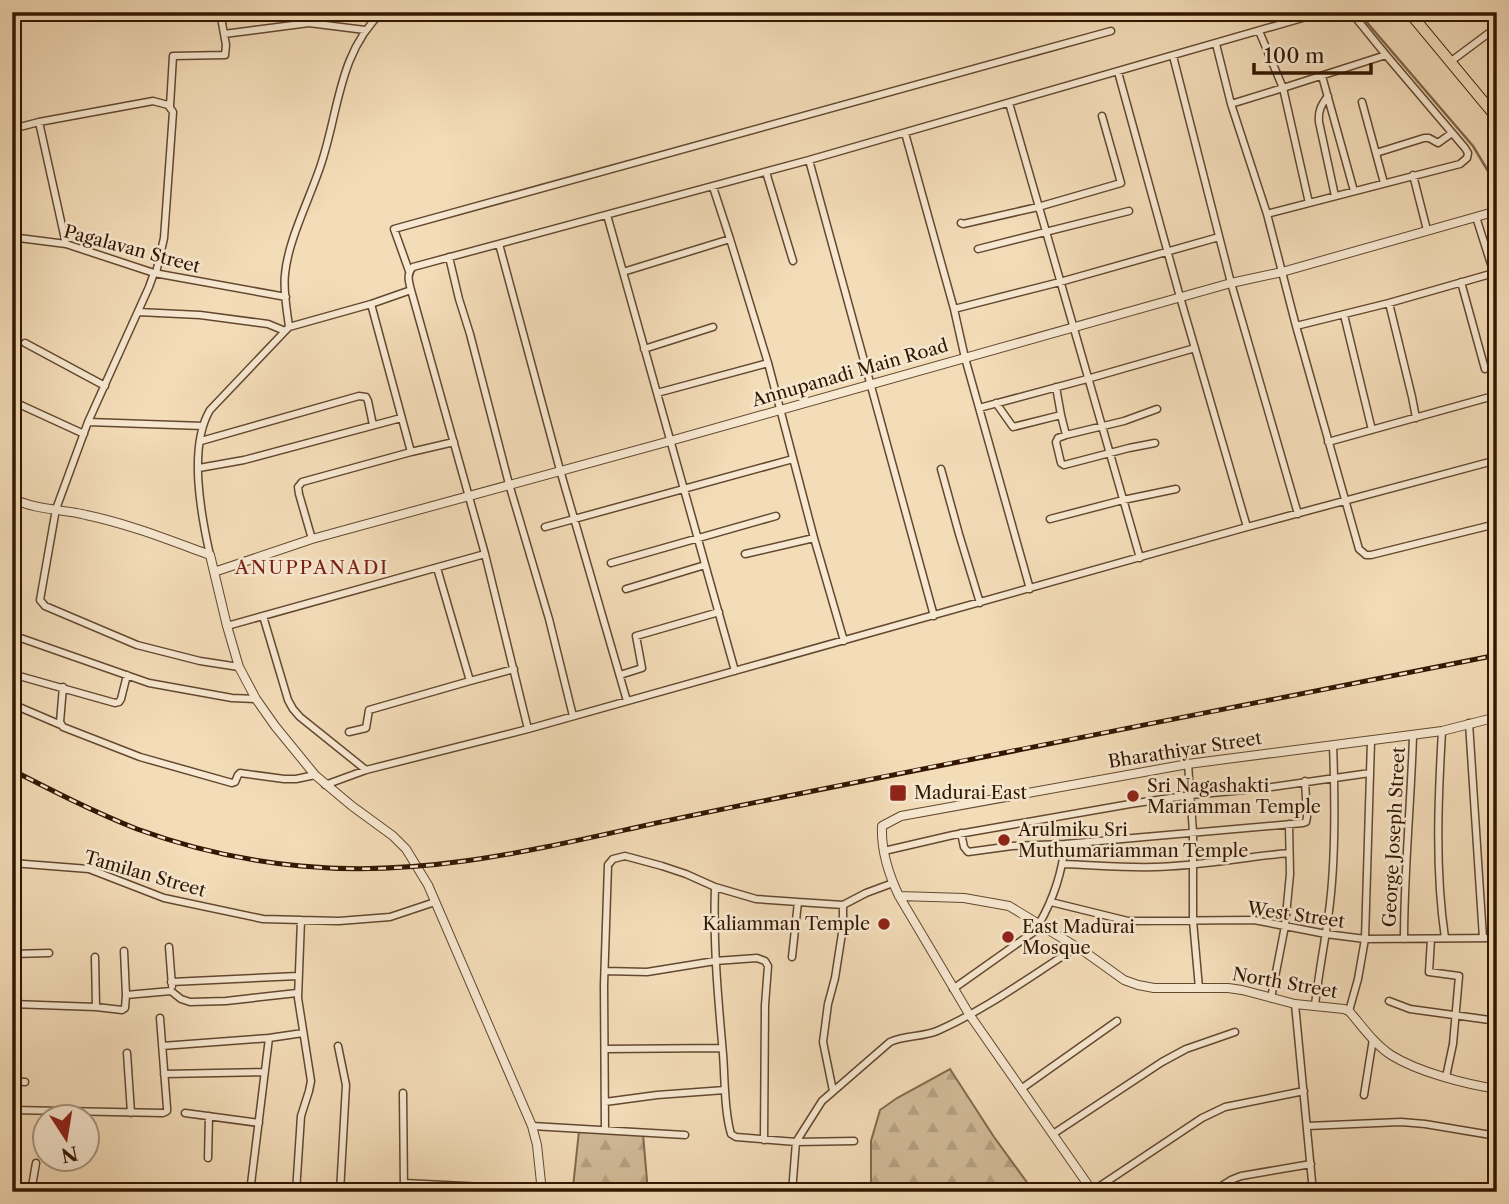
<svg xmlns="http://www.w3.org/2000/svg" width="1509" height="1204" viewBox="0 0 1509 1204" font-family="'Libre Caslon Text',serif">
	<style>
		.forest { fill: url(#forest-firs); stroke: #82694d; stroke-width: 2 }
		.lines { fill: none; stroke-linecap: round; stroke-linejoin: round }
		.stream { stroke: #7f654a; stroke-width: 2.5 }
		.minor-casing { stroke: #63482f; stroke-width: 9 }
		.tertiary-casing { stroke: #63482f; stroke-width: 10 }
		.primary-casing { stroke: #331701; stroke-width: 12 }
		.minor { stroke: #f7e8d1; stroke-width: 6 }
		.tertiary { stroke: #f7e8d1; stroke-width: 8 }
		.primary { stroke: #f3dcb8; stroke-width: 10 }
		.rail-casing { stroke: #331701; stroke-width: 5 }
		.rail { stroke: #f7e8d1; stroke-width: 2.5; stroke-dasharray: 8; stroke-linecap: butt }
		.poi-dot { fill: #8f2418; stroke: #f7e8d1; stroke-width: 2.5 }
		.labels { text-anchor: middle; stroke-width: 5; stroke-linejoin: round; paint-order: stroke }
		.street-label { font-size: 18px; fill: #331701; stroke: #f7e8d1 }
		.poi-label { font-size: 18px; fill: #331701; stroke: #f7e8d1; text-anchor: start }
		.neighbourhood-label { font-size: 19px; letter-spacing: 2px; fill: #7a1f14; stroke: #f7e8d1 }
	</style>
	<defs>
		<pattern id="forest-firs" width="22" height="20" patternUnits="userSpaceOnUse" patternTransform="scale(1.75)"><rect width="22" height="20" fill="#d2bb99"/><path d="M5 1l3.5 6h-7zM16 11l3.5 6h-7z" fill="#b5a082"/></pattern>
	</defs>
	<rect width="100%" height="100%" fill="#f3dcb8"/>
	<filter id="stains"><feTurbulence type="fractalNoise" baseFrequency=".00286" numOctaves="4"/><feColorMatrix values="0 0 0 0 .2 0 0 0 0 .09 0 0 0 0 .02 0 0 0 .5 -.17"/></filter>
	<radialGradient id="worn" r=".72"><stop offset=".6" stop-color="#630" stop-opacity="0"/><stop offset="1" stop-color="#630" stop-opacity=".3"/></radialGradient>
	<!-- forest -->
	<path class="forest" d="M950,1069l44,68 40,55h-163v-51l9,-31 17,-12z
		M579,1131l64,3 5,58h-77l2,-5z"/>
	<g class="lines">
		<!-- stream -->
		<path class="stream" d="M1358,12l115,134 24,40"/>
		<!-- minor casing -->
		<g class="minor-casing">
			<path id="minor" d="M220,12l4,22 85,-11 56,7
				M1457,12l5,3 8,-3
				M1259,31l24,57 103,-33
				M1216,44l15,60 36,110 29,112 63,223 7,6h5l125,-31
				M1173,56l58,227 67,231
				M1450,62l47,-35
				M1118,72l62,225 67,230
				M1322,76l32,115
				M1328,96c-7,9 -10,15 -9,26l16,74
				M1362,102l22,81
				M1009,103l131,455
				M1231,104l52,-16 26,115
				M170,106l3,-50 52,-1 1,-10 -2,-11
				M12,129l27,-7
				M905,133l49,176
				M1376,153l48,-15h5l9,5 14,-10
				M809,160l514,-148
				M766,172l27,89
				M1413,175l14,55
				M713,187l17,52
				M12,210l4,23 3,5 47,6 88,29 132,24
				M1267,214l193,-50 7,-6 1,-5 -3,-5 -79,-93 -35,-43
				M607,215l128,456
				M1476,217l21,66
				M961,223l2,1 75,-17 83,-24 -19,-67
				M66,244l-27,-122 114,-21 15,4 5,7 -9,126 -8,35
				M499,244l61,226 67,231
				M978,249l151,-38
				M449,257l10,42 11,35 39,150 40,135 24,97
				M409,271l-15,-42 717,-198
				M623,272l107,-33 38,124 46,175 30,103
				M154,273l-5,14 -61,135 -32,87 -16,91 5,6 92,39 63,16 39,6
				M1461,282l24,87
				M411,290l74,264 43,175
				M1389,303l23,94 4,21
				M371,304l40,148
				M138,312l62,3 68,9 17,7
				M1344,315l28,115
				M1296,326l93,-23 105,-30
				M289,327l82,-23 40,-14c-2,-8 -5,-16 2,-23l396,-107 125,456
				M25,343l80,43
				M644,349l69,-22
				M657,393l111,-30
				M12,401l72,33
				M996,403l17,24 48,-12 -5,-28
				M979,408l108,-29 108,-31
				M1061,415l5,20
				M88,422l115,4
				M201,441l158,-45 7,1 2,4 5,24
				M1328,442l169,-47
				M1155,443l-26,5 -65,17 -3,-2 -5,-21 2,-4 8,-3 58,-14 33,-12
				M199,468l45,-8 157,-42
				M941,469l18,65 21,69
				M1050,519l73,-19 53,-11
				M545,527l248,-68
				M312,539l-13,-45 -1,-7 4,-5 109,-30 43,-10
				M745,554l69,-16
				M210,555c-9,-40 -22,-108 0,-145l79,-83c-2,-17 -6,-36 -4,-53 3,-32 22,-70 33,-101 21,-55 18,-118 64,-161
				M611,563l165,-47
				M626,589l79,-24
				M1030,589l-65,-231 -11,-49 106,-27 159,-45
				M263,616l25,84 5,9 7,8 66,53
				M227,626l258,-72
				M12,635l137,48 83,15 24,1
				M12,674l103,29 4,-1 2,-3 6,-24
				M620,675l22,-7 -6,-32 83,-24
				M470,681l44,-12
				M63,687l-3,35 3,5 77,30 92,26 3,-1 3,-7 2,-2 44,6h12l19,-4
				M12,704l49,21
				M1469,723l14,215
				M1442,731c-4,69 -7,139 3,207
				M349,732l17,-4 3,-18 101,-29 -33,-113
				M1188,764l5,68v89l6,67
				M325,785l41,-15 162,-41 719,-202 250,-67
				M961,833l3,14 4,5 44,-6 53,-2
				M884,851l69,-16 177,-31 61,-9 74,-7 105,-15
				M12,863l77,6 75,29 99,21 76,2 51,-4 45,-15
				M1063,864c31,1 61,4 92,3 45,-1 90,-10 134,-14
				M715,887c-2,56 3,111 8,167 2,25 1,56 8,80l5,3 60,5 58,-1
				M1051,902l77,19 126,-1 72,14 39,5 132,-1
				M1039,924c15,-26 23,-50 26,-80l238,-21 3,-1 1,-5 -2,-36
				M1404,939c0,-68 7,-136 9,-203
				M1431,939l-2,33 30,4 -6,68 -7,33
				M169,947l3,39
				M124,951l2,44
				M12,954l37,-1
				M95,957l1,50
				M792,957l6,-55
				M605,971l42,1 68,-11 42,-3 8,3 3,5 -3,39 -1,135
				M171,982l127,-6
				M953,989l89,-63
				M171,991l10,8 9,3 36,-1 71,-8
				M1271,998l14,-72 5,-52 -1,-50
				M1389,1001l21,8 87,12
				M12,1004l84,3 26,3 3,-2 1,-13 45,-4
				M1295,1004l18,188
				M1315,1005c4,-35 11,-68 15,-102 6,-52 5,-106 3,-158
				M1349,1011l9,-32 7,-40 6,-198
				M162,1046l107,-8
				M338,1046l8,39 -6,107
				M605,1049l117,-1
				M127,1053l4,60
				M164,1074l100,-2
				M12,1081l13,1
				M1021,1089l96,-68
				M833,1091l-10,-49 5,-38 7,-26 8,-51v-22
				M403,1093l1,99
				M1364,1095l9,-56
				M605,1102l52,-7 68,-5
				M12,1110l151,3 4,-2v-3l-7,-90
				M185,1113l74,10
				M532,1126l153,9
				M1307,1126l94,-4 24,2 72,12
				M605,1130l-1,-145 4,-120 5,-6 12,-3 37,10 24,8 29,13 41,12 42,3 45,3 23,-12 27,-10
				M1053,1134l109,-72 24,-13 49,-17
				M208,1158l1,-42
				M404,1183l138,7
				M31,1192l5,-29
				M258,1192l-5,-3 -2,-5 18,-146 34,-5
				M296,1192l5,-76 8,-25 2,-10 -13,-83 3,-78
				M792,1192l4,-50 26,-41 68,-59c15,-7 33,-5 47,-11 50,-22 95,-56 140,-84
				M1091,1192l111,-74 23,-11 79,-16
				M1212,1192l19,-12 10,-4 70,-12"/>
		</g>
		<!-- tertiary casing -->
		<g class="tertiary-casing">
			<path id="tertiary" d="M12,498c22,12 50,11 74,17 43,9 83,25 124,40l17,71 12,41 17,32 19,27 40,49 37,31 41,30 13,13 22,36 104,241 5,19 5,47
				M214,572l98,-33 358,-98 561,-158 51,-11 215,-61
				M899,896l65,2 45,8 76,46 39,28 14,5 16,3h74l14,2 53,14 49,5 5,2c13,15 25,33 42,44 27,17 74,29 106,34
				M1093,1192l-124,-178 -70,-118c-10,-21 -18,-47 -17,-70l19,-10 287,-52 254,-33 55,-14"/>
		</g>
		<!-- primary casing -->
		<g class="primary-casing">
			<path id="primary" d="M1409,12l88,106"/>
		</g>
		<!-- minor -->
		<use href="#minor" class="minor"/>
		<!-- tertiary -->
		<use href="#tertiary" class="tertiary"/>
		<!-- primary -->
		<use href="#primary" class="primary"/>
		<!-- rail casing -->
		<g class="rail-casing">
			<path id="rail" d="M12,770c41,21 82,42 125,59 52,19 108,32 164,37 116,11 220,-13 333,-38 49,-11 99,-21 149,-31 238,-49 476,-94 714,-142"/>
		</g>
		<!-- rail -->
		<use href="#rail" class="rail"/>
	</g>
	<!-- markers -->
	<g class="poi-dot">
		<rect x="889" y="784" width="18" height="18" rx="3.5"/>
		<circle cx="1133" cy="796" r="7"/>
		<circle cx="1004" cy="840" r="7"/>
		<circle cx="884" cy="924" r="7"/>
		<circle cx="1008" cy="937" r="7"/>
	</g>
	<g class="labels">
		<!-- street labels -->
		<g class="street-label">
			<text transform="translate(132 249) rotate(15)" y="6">Pagalavan Street</text>
			<text transform="translate(850 373) rotate(-16)" y="6">Annupanadi Main Road</text>
			<text transform="translate(1185 750) rotate(-9)" y="6">Bharathiyar Street</text>
			<text transform="translate(1394 837) rotate(-87)" y="6">George Joseph Street</text>
			<text transform="translate(145 874) rotate(16)" y="6">Tamilan Street</text>
			<text transform="translate(1296 915) rotate(8)" y="6">West Street</text>
			<text transform="translate(1285 983) rotate(10)" y="6">North Street</text>
		</g>
		<!-- poi labels -->
		<g class="poi-label">
			<text x="1147" y="792">Sri Nagashakti<tspan x="1147" dy="21">Mariamman Temple</tspan></text>
			<text x="914" y="799">Madurai East</text>
			<text x="1018" y="836">Arulmiku Sri<tspan x="1018" dy="21">Muthumariamman Temple</tspan></text>
			<text x="870" y="930" text-anchor="end">Kaliamman Temple</text>
			<text x="1022" y="933">East Madurai<tspan x="1022" dy="21">Mosque</tspan></text>
		</g>
		<!-- neighbourhood labels -->
		<g class="neighbourhood-label">
			<text x="312" y="574">ANUPPANADI</text>
		</g>
	</g>
	<!-- margin -->
	<rect width="1509" height="1204" fill="none" stroke="#f3dcb8" stroke-width="42"/>
	<rect x="14" y="14" width="1481" height="1176" fill="none" stroke="#331701" stroke-width="3.5"/>
	<rect x="21" y="21" width="1467" height="1162" fill="none" stroke="#331701" stroke-width="2"/>
	<!-- north arrow -->
	<g transform="translate(66 1138) rotate(168)"><circle r="33" fill="#f7e8d1" stroke="#a9947e" stroke-width="2"/>
	<path d="M0-5L12 26L0 18L-12 26Z" fill="#8f2418"/>
	<text y="-10" font-size="19" font-weight="bold" text-anchor="middle" fill="#331701">N</text>
	</g>
	<!-- scale -->
	<path d="M1254 63v10h117v-10" fill="none" stroke="#331701" stroke-width="3.5"/>
	<text x="1264" y="63" font-size="21" fill="#331701" stroke="#f7e8d1" stroke-width="5" paint-order="stroke">100 m</text>
	<rect width="100%" height="100%" filter="url(#stains)"/>
	<rect width="100%" height="100%" fill="url(#worn)"/>
</svg>
